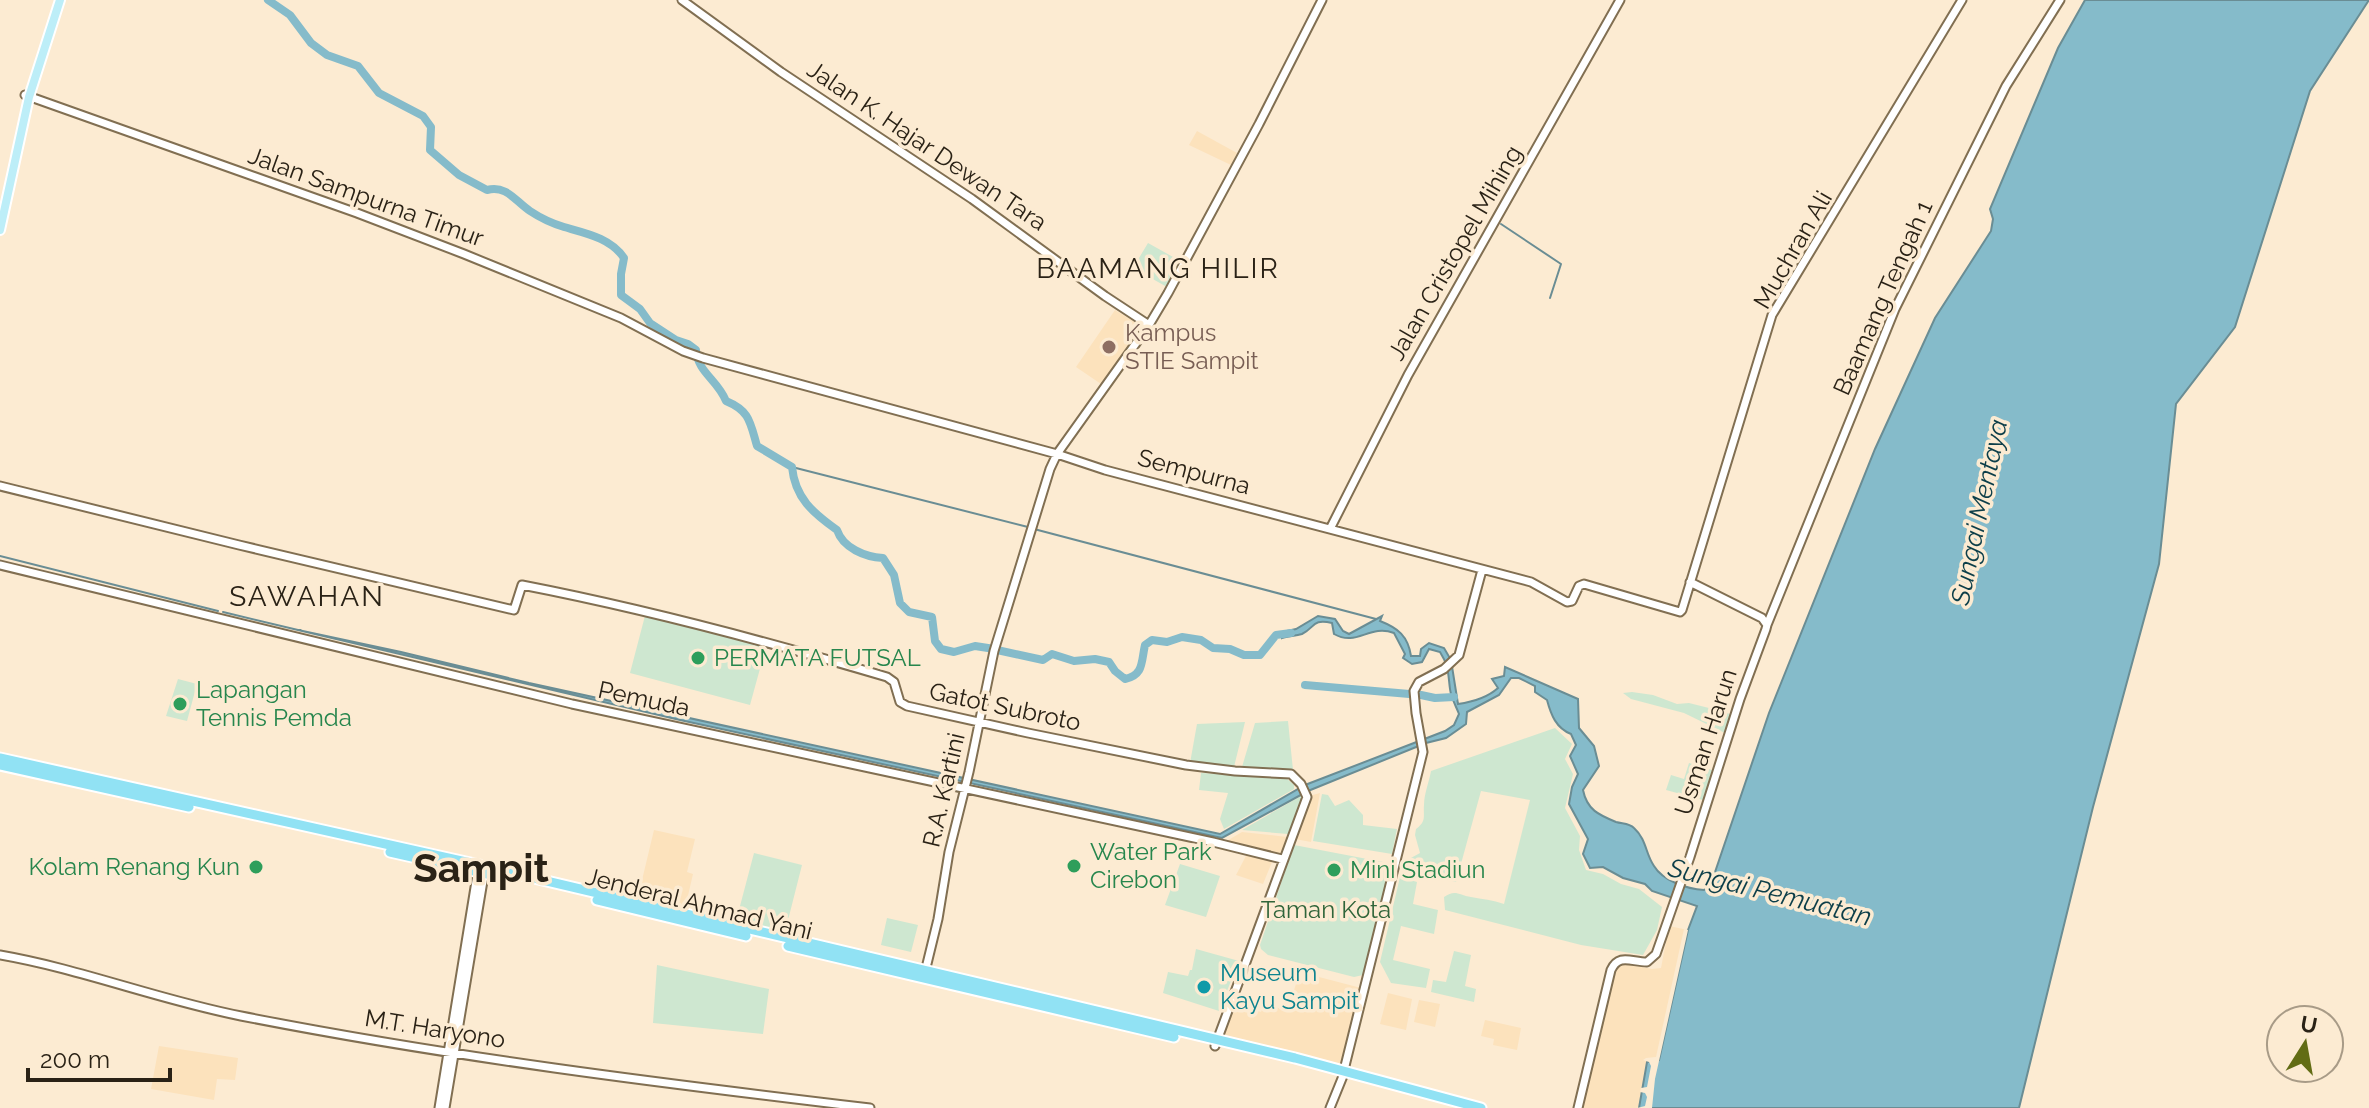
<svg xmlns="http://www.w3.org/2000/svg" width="2369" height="1108" viewBox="0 0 2369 1108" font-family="Raleway,sans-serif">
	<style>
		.built { fill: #fce2bc }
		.green { fill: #cee7d0 }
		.water { fill: #85bbca; stroke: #6a8d94; stroke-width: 2 }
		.pier { fill: #fcebd2 }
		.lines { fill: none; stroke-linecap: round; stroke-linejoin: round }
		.stream { stroke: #6a8d94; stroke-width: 2 }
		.river { stroke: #85bbca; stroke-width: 8 }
		.secondary-casing { stroke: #816f52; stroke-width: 11 }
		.primary-casing { stroke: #fff; stroke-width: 12 }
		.highway-casing { stroke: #fff; stroke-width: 13 }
		.secondary { stroke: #fff; stroke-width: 7 }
		.primary { stroke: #bdeef8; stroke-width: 8 }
		.highway { stroke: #91e2f4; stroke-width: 9 }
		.education-dot { fill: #8d6e63; stroke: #fcebd2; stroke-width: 3 }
		.leisure-dot { fill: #2e9e5b; stroke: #fcebd2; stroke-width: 3 }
		.culture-dot { fill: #0f9aa8; stroke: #fcebd2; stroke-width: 3 }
		.labels { text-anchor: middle; stroke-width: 7; stroke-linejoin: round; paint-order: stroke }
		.street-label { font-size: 24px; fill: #2a2216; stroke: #fcebd2 }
		.education-label { font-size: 24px; fill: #785e54; stroke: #fcebd2; text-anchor: start }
		.leisure-label { font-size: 24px; fill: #27864d; stroke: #fcebd2; text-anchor: start }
		.park-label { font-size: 24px; fill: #30653a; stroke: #fcebd2 }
		.culture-label { font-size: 24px; fill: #0d838f; stroke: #fcebd2; text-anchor: start }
		.water-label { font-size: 26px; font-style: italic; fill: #0c3e49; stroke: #fcebd2 }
		.quarter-label { font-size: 28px; letter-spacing: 2px; fill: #2a2216; stroke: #fcebd2 }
		.town-label { font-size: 40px; font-weight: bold; fill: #2a2216; stroke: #fcebd2 }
	</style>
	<rect width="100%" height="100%" fill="#fcebd2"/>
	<!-- built -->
	<path class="built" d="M1197,131l40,22 -6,12 -42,-20z
		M1115,310l28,17 -42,57 -25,-17z
		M1320,793l-9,49 -16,-3 14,-43z
		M654,830l41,9 -8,33 6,2 -9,39 -47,-12z
		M1242,832l45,5 -7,18 -55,-13z
		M1247,854l25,8 -9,22 -27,-9z
		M1669,926l19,4 -33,149 -3,29h-71l33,-139 3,-5 5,-1 30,6 9,-1z
		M1300,972l61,16 -22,80 -115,-32 10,-33 27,9 4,-9 22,8z
		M1388,993l24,6 -6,31 -26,-6z
		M1419,1000l21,4 -5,23 -21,-5z
		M1485,1020l36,8 -4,22 -24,-5 1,-6 -13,-3z
		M159,1046l79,12 -3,22 -18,-1 -3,21 -63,-11z"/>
	<!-- green -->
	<path class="green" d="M1148,243l34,19 -15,25 -34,-19z
		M646,612l121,31 -17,62 -120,-32z
		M178,679l19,5 -10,37 -21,-5z
		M1632,692l21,3 24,9 12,-1 20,5 21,6 -5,19 -41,-20 -53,-14 -8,-6z
		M1288,721l5,49 -51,-3 13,-44z
		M1245,722l-11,45 -44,-4 7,-39z
		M1555,728l17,16 -7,15 8,15 -8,34 15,28 -1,14 7,20 17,4 18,10 18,5 23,18 -5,23 -14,25 -62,-10 -136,-35 -1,-13c11,-8 15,-2 27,0 11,2 22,3 33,7l26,-104 -49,-9 -25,91 -41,-11 -2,-10 -4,-2 11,-6 -5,-18 1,-6c11,-8 7,-13 8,-24 0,-11 5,-23 7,-34z
		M1689,763l23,7 -9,30 -37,-10 5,-15 13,4z
		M1201,773l84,4 9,8v4l-70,40 -4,-10 8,-26 -29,-3z
		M1322,794l6,1 7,11 14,-6 14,15v10l34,4 -5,25 -79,-13z
		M1301,796l1,2 -14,36 -46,-4z
		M1294,845l89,17 7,6 -27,107 -9,2 -86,-22 -7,-6 -1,-4z
		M754,853l48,12 -18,71 -49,-11z
		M1180,864l40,12 -14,41 -41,-12z
		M1400,877l17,5 -4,22 25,6 -4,24 -33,-8 -8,34 37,9 -4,19 -35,-5 -11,-21z
		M887,918l31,7 -7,27 -30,-7z
		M1196,949l43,12 -20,50 -56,-18 5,-21 20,4 2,-6h2z
		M1454,951l17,4 -6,31 11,3 -2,13 -43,-10 2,-12 13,2z
		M657,965l112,24 -6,45 -110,-11z"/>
	<!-- water -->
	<path class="water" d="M2085,0h284l-59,91 -75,236 -59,77 -17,160 -66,243 -74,301h-380l8,-46 12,-2 29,-130 9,-24 -45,-15 -7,-7 -22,-6 -20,-11 -13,1 -7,-14 5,-15 -19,-35 3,-17 6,-13 -8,-18 6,-11 -5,-11c-15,-6 -20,-19 -24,-34l-12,-8v-6l-16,-8h-8l-12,17 -32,17 -1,12 -20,14 -20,5 -118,48 -86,47 -542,-118 -382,-90 103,22 128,31 691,151 85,-49 140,-54 9,-6 5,-11c-3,-8 -8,-16 -9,-25 -2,-15 -1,-23 -10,-37l-11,-3 -7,13 -10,2 -9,-6 2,-4 -11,-21c-25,-9 -37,14 -60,1l-2,-11c-20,-5 -17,5 -30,11 -7,2 -14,2 -20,4v-6l14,-3 22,-13 17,3 8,12 6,3 33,-18 -2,5c18,7 28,15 31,35h9l1,-7 8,-6 15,5 7,12 7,44c14,-2 30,-7 40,-16l-6,-9 12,-3 1,-9 73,32 1,29 15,18 5,20 -16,24c4,20 16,25 33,32 7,2 13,1 18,6 13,12 11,25 20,38 9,15 33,23 50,24l9,-12 56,-165 106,-264 60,-131 56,-87 2,-12 -3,-10 68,-161z"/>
	<!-- pier -->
	<path class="pier" d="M1684,929l4,1 -33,149 -3,29h-15l8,-2 2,-9 -2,-4 -5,-1 1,-4 6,-1 4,-21 -2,-4 -6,-2 3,-2 10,-1z"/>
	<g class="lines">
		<!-- stream -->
		<path class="stream" d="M1501,224l60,40 -11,34
			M792,467l236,60
			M1034,529l342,90
			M0,556l218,55
			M223,612l75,18"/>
		<!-- river -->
		<path class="river" d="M268,0l22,15 21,28 16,12 31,11 21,27 44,23 8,11 -1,23 29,25 28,15c20,-5 28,11 43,21 9,6 24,13 34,16 21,6 47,11 60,31l-3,16v21l19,14 10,14 26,17 12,4 8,6c2,23 21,29 30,51 24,10 24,21 31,45l35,21c3,31 21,46 45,63 6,18 28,27 46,28l11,17 6,28 9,9 23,5 3,24 6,8 13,3 21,-6 13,2 55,12 9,-6 22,7 21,-2 14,3 6,9 10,8c19,-4 16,-17 20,-34l7,-5 15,2 15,-5 19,3 12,8 17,1 14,6h16l16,-20 15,-2
			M1305,685l116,10 14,3 19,-1"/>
		<!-- secondary casing -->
		<g class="secondary-casing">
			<path id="secondary" d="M682,0l99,72 191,127 133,97 44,29
				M25,95l332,118 107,41 157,64 62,33 20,7 354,96 48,16 426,112 36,20 5,-1 7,-15 5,-2 96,28 2,-2 7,-23 83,-272 190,-315
				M0,486l239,59 275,65 8,-25c124,24 244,56 365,92l7,5 6,20 7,4 121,27 158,32 49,6 56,3 10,10 6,13 -92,249
				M1330,529l78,-154 212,-375
				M0,565l572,139 641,138 69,17
				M1767,625l128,-316 111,-223 54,-86
				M0,955c81,14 159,45 241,61 208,41 418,67 629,92
				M925,972l13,-53 11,-67 20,-80 25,-121 56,-182 7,-15 92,-129 19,-32 91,-169 63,-124
				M1344,1070l79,-318 -7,-39 -2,-22 5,-9 25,-13 15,-14 23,-85
				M439,1108l39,-239
				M445,1108l40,-239
				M1330,1108l13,-32
				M1578,1108l33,-138c8,-17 20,-8 36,-8l9,-8 34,-97 50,-158 26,-70 1,-4 -5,-7 -72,-36"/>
		</g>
		<!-- primary casing -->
		<g class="primary-casing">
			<path id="primary" d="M0,230l29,-133 31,-97"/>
		</g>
		<!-- highway casing -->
		<g class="highway-casing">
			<path id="highway" d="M0,758l475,106 820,194 186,50
				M0,765l189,42
				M390,852l111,25
				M597,900l149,36
				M788,946l386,91"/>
		</g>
		<!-- secondary -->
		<use href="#secondary" class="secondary"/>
		<!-- primary -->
		<use href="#primary" class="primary"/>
		<!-- highway -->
		<use href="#highway" class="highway"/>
	</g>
	<!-- markers -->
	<circle class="education-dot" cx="1109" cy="347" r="8"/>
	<g class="leisure-dot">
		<circle cx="698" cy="658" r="8"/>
		<circle cx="180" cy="704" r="8"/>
		<circle cx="1074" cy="866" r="8"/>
		<circle cx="256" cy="867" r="8"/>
		<circle cx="1334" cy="870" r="8"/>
	</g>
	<circle class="culture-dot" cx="1204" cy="987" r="8"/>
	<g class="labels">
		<!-- street labels -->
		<g class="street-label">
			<text transform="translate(927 146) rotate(34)" y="8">Jalan K. Hajar Dewan Tara</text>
			<text transform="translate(366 197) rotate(20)" y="8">Jalan Sampurna Timur</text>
			<text transform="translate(1793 250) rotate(-60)" y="8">Muchran Ali</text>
			<text transform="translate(1455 253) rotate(-60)" y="8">Jalan Cristopel Mihing</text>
			<text transform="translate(1883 298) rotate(-66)" y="8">Baamang Tengah 1</text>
			<text transform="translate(1194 472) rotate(15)" y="8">Sempurna</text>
			<text transform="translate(644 699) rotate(12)" y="8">Pemuda</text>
			<text transform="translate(1005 707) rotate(12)" y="8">Gatot Subroto</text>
			<text transform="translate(1706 742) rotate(-72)" y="8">Usman Harun</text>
			<text transform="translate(944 790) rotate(-77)" y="8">R.A. Kartini</text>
			<text transform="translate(699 904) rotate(14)" y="8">Jenderal Ahmad Yani</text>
			<text transform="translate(435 1029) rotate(9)" y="8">M.T. Haryono</text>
		</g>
		<!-- education labels -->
		<g class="education-label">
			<text x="1125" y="341">Kampus<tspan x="1125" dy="28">STIE Sampit</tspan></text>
		</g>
		<!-- leisure labels -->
		<g class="leisure-label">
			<text x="714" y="666">PERMATA FUTSAL</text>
			<text x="196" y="698">Lapangan<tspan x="196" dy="28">Tennis Pemda</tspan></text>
			<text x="1090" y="860">Water Park<tspan x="1090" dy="28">Cirebon</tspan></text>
			<text x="240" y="875" text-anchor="end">Kolam Renang Kun</text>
			<text x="1350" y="878">Mini Stadiun</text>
		</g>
		<!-- park labels -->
		<g class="park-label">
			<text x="1326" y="918">Taman Kota</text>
		</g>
		<!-- culture labels -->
		<g class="culture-label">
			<text x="1220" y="981">Museum<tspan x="1220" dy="28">Kayu Sampit</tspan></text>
		</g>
		<!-- water labels -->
		<g class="water-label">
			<text transform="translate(1979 512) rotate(-78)" y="9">Sungai Mentaya</text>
			<text transform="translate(1770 892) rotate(14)" y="9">Sungai Pemuatan</text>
		</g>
		<!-- quarter labels -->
		<g class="quarter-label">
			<text x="1158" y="278">BAAMANG HILIR</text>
			<text x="307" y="606">SAWAHAN</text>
		</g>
		<!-- town labels -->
		<g class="town-label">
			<text x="481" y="882">Sampit</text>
		</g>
	</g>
	<!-- north arrow -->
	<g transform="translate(2305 1044) rotate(11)"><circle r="38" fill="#fcebd2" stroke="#a89b87" stroke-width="2"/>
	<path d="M0-6L14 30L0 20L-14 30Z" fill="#626c14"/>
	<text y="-12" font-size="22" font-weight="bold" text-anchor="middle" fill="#2a2216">U</text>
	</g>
	<!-- scale -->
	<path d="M28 1068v12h142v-12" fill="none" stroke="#2a2216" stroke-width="4"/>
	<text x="40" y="1068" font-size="24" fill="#2a2216" stroke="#fcebd2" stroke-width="6" paint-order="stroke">200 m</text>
</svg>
